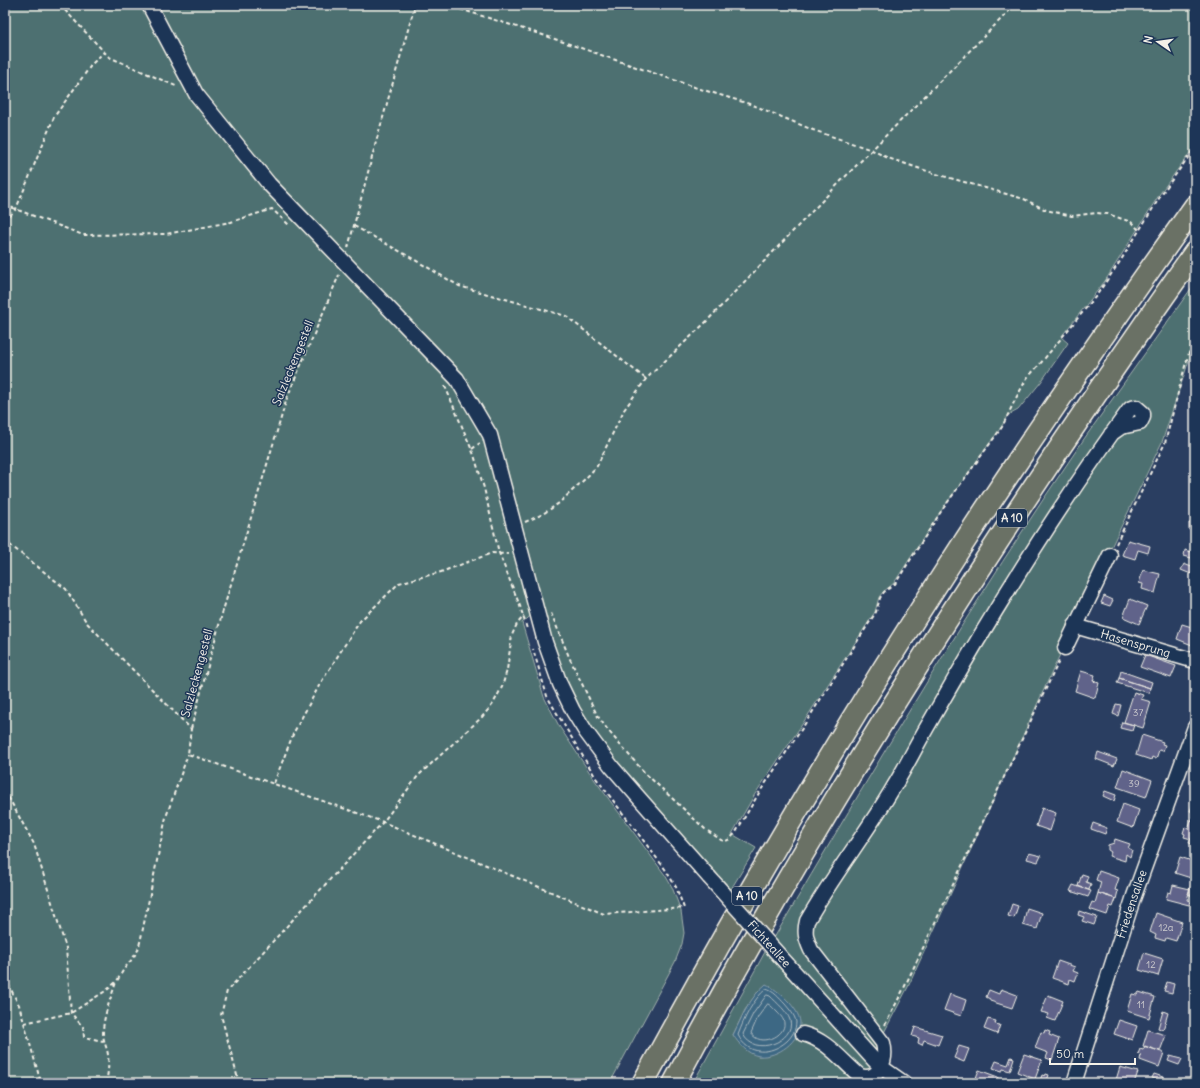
<svg xmlns="http://www.w3.org/2000/svg" width="1200" height="1088" viewBox="0 0 1200 1088" font-family="Delius,sans-serif">
	<style>
		.green { fill: #4e7071; stroke: #a1b0ac; fill-rule: evenodd }
		.water { fill: #3e6784; stroke: #879eac }
		.lines { fill: none; stroke-linecap: round; stroke-linejoin: round }
		.shore { stroke: #abbac0; stroke-width: 1 }
		.building { fill: #60648a; stroke: #f4f1e8 }
		.minor-casing { stroke: #f4f1e8; stroke-width: 17 }
		.highway-casing { stroke: #f4f1e8; stroke-width: 24 }
		.path { stroke: #f4f1e8; stroke-width: 2; stroke-dasharray: 4 3; stroke-linecap: butt }
		.minor { stroke: #1d3557; stroke-width: 14 }
		.highway { stroke: #6b7165; stroke-width: 21 }
		.minor-bridge-casing { stroke: #f4f1e8; stroke-width: 17; stroke-linecap: butt }
		.minor-bridge { stroke: #1d3557; stroke-width: 14 }
		.labels { text-anchor: middle; stroke-width: 3; stroke-linejoin: round; paint-order: stroke }
		.number-label { font-size: 10px; fill: #cfced0 }
		.shield { fill: #1d3557; stroke: #b4b9bc; stroke-width: 1 }
		.shield-label { font-size: 11px; font-weight: bold; fill: #f4f1e8 }
		.street-label { font-size: 12px; fill: #f4f1e8; stroke: #1d3557 }
	</style>
	<rect width="100%" height="100%" fill="#2a3e61"/>
	<filter id="ink" filterUnits="userSpaceOnUse"><feTurbulence type="fractalNoise" baseFrequency=".025" numOctaves="2"/><feDisplacementMap in="SourceGraphic" scale="8" xChannelSelector="R" yChannelSelector="G"/><feConvolveMatrix kernelMatrix="1 2 1 2 8 2 1 2 1" color-interpolation-filters="sRGB"/></filter>
	<g filter="url(#ink)">
		<!-- green -->
		<path class="green" d="M5,5h1190v141l-34,46 -56,89 -44,56 7,6 -27,39 -23,28 -11,6 -5,10 -61,85 -47,72 -11,9 -4,5 -4,15 -74,114 -46,68 -23,40 24,14 -25,41 -97,-105 -39,-52 -17,-27 -16,-36 -29,-55 -11,9 22,74 15,29 35,53 71,96 7,12 9,24 3,22 -2,11 -7,18 -65,121h-605z
			M1195,283v59l-33,100 -89,184 -165,361 -29,55 3,15 12,15 -5,11h-196l72,-131 91,99 11,-8 -93,-105c99,-169 199,-337 310,-499 37,-52 74,-104 111,-156zM759,990l33,51c-12,11 -18,14 -34,15l-25,-21 12,-25z"/>
		<!-- water -->
		<path class="water" d="M766,984c12,6 33,24 34,38 1,19 -23,36 -41,34 -12,-2 -20,-12 -26,-21 9,-18 17,-38 33,-51z"/>
		<g class="lines">
			<!-- shore -->
			<path class="shore" d="M766,989c8,2 13,9 19,15 4,5 10,11 11,18 0,8 -4,14 -9,19 -16,14 -39,15 -49,-6 6,-16 15,-36 28,-46z
				M767,995l3,1c7,7 17,15 20,24 6,21 -36,38 -47,14l10,-20z
				M768,1004c4,2 6,5 9,8 3,3 7,7 7,11 2,13 -24,25 -33,10l7,-16z"/>
		</g>
		<!-- building -->
		<path class="building" d="M1189,523h6v8l-6,-1z
			M1128,540l22,6 -2,7 -10,-3 -3,9 -13,-4z
			M1185,550l10,3v6l-11,-3z
			M1184,564l10,4 -3,6 -10,-4z
			M1143,570l17,4 -5,19 -13,-4 1,-5 -4,-1z
			M1104,596l9,4 -3,6 -9,-3z
			M1130,599l17,7 -8,18 -16,-7z
			M1182,624l13,4v9l-3,8 -15,-6z
			M1145,655l31,11 -5,12 -31,-11z
			M1081,671l14,4 -2,6 6,2 -4,15 -20,-7z
			M1121,671l31,11 -2,6 -31,-10z
			M1119,678l31,10 -1,5 -32,-10z
			M1134,692l9,3 -2,4 10,3 -8,26 -19,-6z
			M1116,704l5,1 -3,11 -5,-2z
			M1122,722l12,3 -2,6 -12,-3z
			M1142,735l21,7 -1,2 3,1 -2,6 -4,-1 -3,9 -4,-2 -1,3 -15,-5z
			M1098,752l19,7 -3,7 -18,-7z
			M1123,769l29,11 -6,17 -29,-10z
			M1105,791l11,4 -2,6 -11,-5z
			M1123,804l16,6 -6,18 -16,-6z
			M1194,804h1v17l-4,-1 3,-8 -4,-1 2,-5h2z
			M1042,808l14,5 -6,18 -14,-5z
			M1191,820l4,1v24l-6,-2 2,-4 -7,-2 1,-3 -2,-1 2,-6 3,2z
			M1093,823l14,5 -2,6 -14,-5z
			M1115,839l15,5 -2,4 4,2 -2,7 -4,-3 -1,7 -16,-5 2,-4 -3,-2v-5l6,-2z
			M1029,853l12,3 -3,6 -11,-3z
			M1180,857l15,5 -1,17 -19,-6z
			M1099,871l20,7 -4,12 3,1 -2,8 -18,-6 3,-11 -5,-2z
			M1082,874l6,2 -2,6 5,2 -2,6 -11,-4z
			M1073,885l18,6 -3,6 -18,-6z
			M1173,885l17,4 -3,11 3,1 -1,4 -23,-6 2,-7 3,1z
			M1191,885l4,1v11l-7,-3z
			M1098,893l18,6 -3,8 -3,-1 -3,9 -18,-6 3,-7 3,1z
			M1012,904l6,2 -4,12 -6,-2z
			M1027,908l15,5 -5,16 -14,-4z
			M1079,911l18,6 -3,8 -12,-4 2,-4 -6,-2z
			M1156,913l26,9 -6,19 -10,-3 -1,3 -10,-3 1,-3 -6,-3z
			M1144,953l19,6 -5,17 -19,-6z
			M1058,961l17,6 -2,4 5,2 -3,8 -5,-2 -1,5 -17,-6z
			M1167,982l7,2 -2,9 -8,-2z
			M1001,989l16,6 -5,13 -22,-7v-2l-4,-2 3,-7 10,4z
			M1139,992l16,5 -6,21 -22,-7 5,-17 5,1z
			M950,994l16,6 -5,16 -17,-6z
			M1048,995l15,6 -8,20 -8,-3 2,-4 -8,-2z
			M1163,1011l5,2 -5,17 -5,-2z
			M988,1019l8,2 -1,3 5,1 -3,9 -13,-5z
			M1119,1020l18,6 -5,14 -18,-6z
			M915,1027l27,8 -4,10 -14,-5 -2,5 -4,-2 1,-5 -7,-2z
			M1045,1030l5,2 -1,3 10,4 -7,21 -6,-2 2,-5 -13,-5 6,-16 3,1z
			M1148,1030l18,5 -6,16 -17,-5z
			M959,1046l10,3 -5,13 -10,-4z
			M1145,1046l19,7 -5,14 -19,-7 1,-5 -3,-1 2,-5 3,1z
			M1024,1054l18,6 -7,19 -18,-7z
			M1170,1056l12,3 -3,6 -11,-4z
			M1011,1057l3,1 -4,13 -7,-2 -1,2 -9,-3 3,-7 12,4z
			M1120,1067l18,5 -4,11h-19z
			M979,1070l19,7 -2,6h-22z
			M1046,1074l3,1 -3,8h-7l3,-8 3,1z
			M1154,1074l9,3 -1,4 -10,-3z"/>
		<g class="lines">
			<!-- minor casing -->
			<g class="minor-casing">
				<g id="minor">
					<path d="M149,5l47,89 73,90 188,195 33,56 55,207 15,42 13,27 13,21 26,35 28,32 69,78"/>
					<path id="s1" d="M1075,626l120,35"/>
					<path d="M1065,648l45,-93"/>
					<path d="M788,965l86,95 7,7 23,16"/>
					<path d="M803,1034c24,6 39,27 57,42 20,6 27,-17 23,-33l-72,-93c-5,-11 -7,-18 -4,-29 26,-46 59,-87 86,-133 13,-21 24,-44 37,-66 61,-107 126,-213 199,-312l2,-2 5,-1 7,6v4l-3,6 -19,4 -10,7"/>
					<path id="s2" d="M1074,1083l60,-187 61,-169"/>
				</g>
			</g>
			<!-- highway casing -->
			<g class="highway-casing">
				<path id="highway" d="M643,1083c95,-176 196,-348 305,-516 79,-123 162,-242 247,-361
					M674,1083c154,-288 332,-564 521,-831"/>
			</g>
			<!-- path -->
			<path class="path" d="M60,5l49,52 69,30
				M447,5l99,31 151,52 56,17 60,25 59,20 16,8 48,16 88,25 22,11 26,6 24,-3 12,1 23,8 8,8
				M5,205l78,30 83,-1 65,-12 41,-13 17,16
				M5,221l11,-12 38,-92 38,-53 12,-12
				M354,226l56,31 49,29 107,30 80,63
				M348,248l28,-106 39,-137
				M445,386l29,69 10,33 15,65 21,53 7,23
				M472,449l8,-6
				M525,522l16,-7 8,-5 10,-7 27,-25 11,-12 27,-56 22,-31 58,-55 139,-145 167,-169 7,-5
				M5,539l5,6 56,44 21,34 104,106 -3,25 195,68 221,92 80,-6 -8,-21 -11,-18 -69,-91 -41,-68 -8,-14 -14,-47
				M1116,544l49,-101 20,-77 10,-32
				M551,613l19,46 27,56 10,14 14,17 24,27 60,56 16,11 5,1 4,-2 6,-7 23,-39 42,-63 75,-118 4,-14 4,-6 11,-8 47,-74 60,-83 13,-27 12,-22 13,-14 56,-68 25,-36 42,-68 32,-44
				M191,729l31,-115 65,-216 52,-123
				M274,783l20,-51 26,-48 40,-63 39,-38 42,-11 51,-19 16,1
				M5,791l29,53 32,104 5,65 12,14 1,10 19,4
				M5,978l14,27 22,78
				M24,1023l47,-10 36,-23 10,-9 7,-12 9,-11 5,-8 3,-12 25,-121 22,-63
				M885,1025l19,-37 156,-329
				M106,1083c2,-9 3,-19 2,-28 -1,-8 -5,-14 -5,-22 0,-17 8,-35 13,-51
				M239,1083l-18,-68 6,-24 156,-169 35,-46 64,-59 11,-13 9,-17 5,-17 5,-35 5,-11 7,-8"/>
			<!-- minor -->
			<use href="#minor" class="minor"/>
			<!-- highway -->
			<use href="#highway" class="highway"/>
			<!-- minor-bridge casing -->
			<g class="minor-bridge-casing">
				<path id="minor-bridge" d="M709,877l79,88"/>
			</g>
			<!-- minor-bridge -->
			<use href="#minor-bridge" class="minor-bridge"/>
		</g>
	</g>
	<g class="labels">
		<!-- number labels -->
		<g class="number-label">
			<text x="1138" y="716">37</text>
			<text x="1134" y="787">39</text>
			<text x="1166" y="931">12a</text>
			<text x="1151" y="968">12</text>
			<text x="1141" y="1008">11</text>
		</g>
		<!-- shield labels -->
		<g class="shield">
			<rect x="997" y="509" width="30" height="18" rx="3"/>
			<rect x="732" y="887" width="30" height="18" rx="3"/>
		</g>
		<g class="shield-label">
			<text x="1012" y="522">A 10</text>
			<text x="747" y="900">A 10</text>
		</g>
		<!-- street labels -->
		<g class="street-label">
			<text transform="translate(293 363) rotate(-68)" y="4">Salzleckengestell</text>
			<text dy="4" stroke="none"><textPath href="#s1" startOffset="63">Hasensprung</textPath></text>
			<text transform="translate(197 673) rotate(-75)" y="4">Salzleckengestell</text>
			<text dy="4" stroke="none"><textPath href="#s2" startOffset="188">Friedensallee</textPath></text>
			<text transform="translate(769 944) rotate(48)" y="4">Fichteallee</text>
		</g>
	</g>
	<!-- margin -->
	<rect width="1200" height="1088" fill="none" stroke="#1d3557" stroke-width="20"/>
	<rect x="10" y="10" width="1180" height="1068" fill="none" stroke="#f4f1e8" stroke-width="1.5" filter="url(#ink)"/>
	<!-- north arrow -->
	<g transform="translate(1158 42) rotate(283)" stroke="#1d3557" stroke-width="3" paint-order="stroke">
	<path d="M0-3L7 15L0 10L-7 15Z" fill="#f4f1e8"/>
	<text y="-6" font-size="11" font-weight="bold" text-anchor="middle" fill="#f4f1e8">N</text>
	</g>
	<!-- scale -->
	<path d="M1050 1058v6h85v-6" fill="none" stroke="#f4f1e8" stroke-width="2"/>
	<text x="1056" y="1058" font-size="12" fill="#f4f1e8" stroke="#1d3557" stroke-width="3" paint-order="stroke">50 m</text>
</svg>
